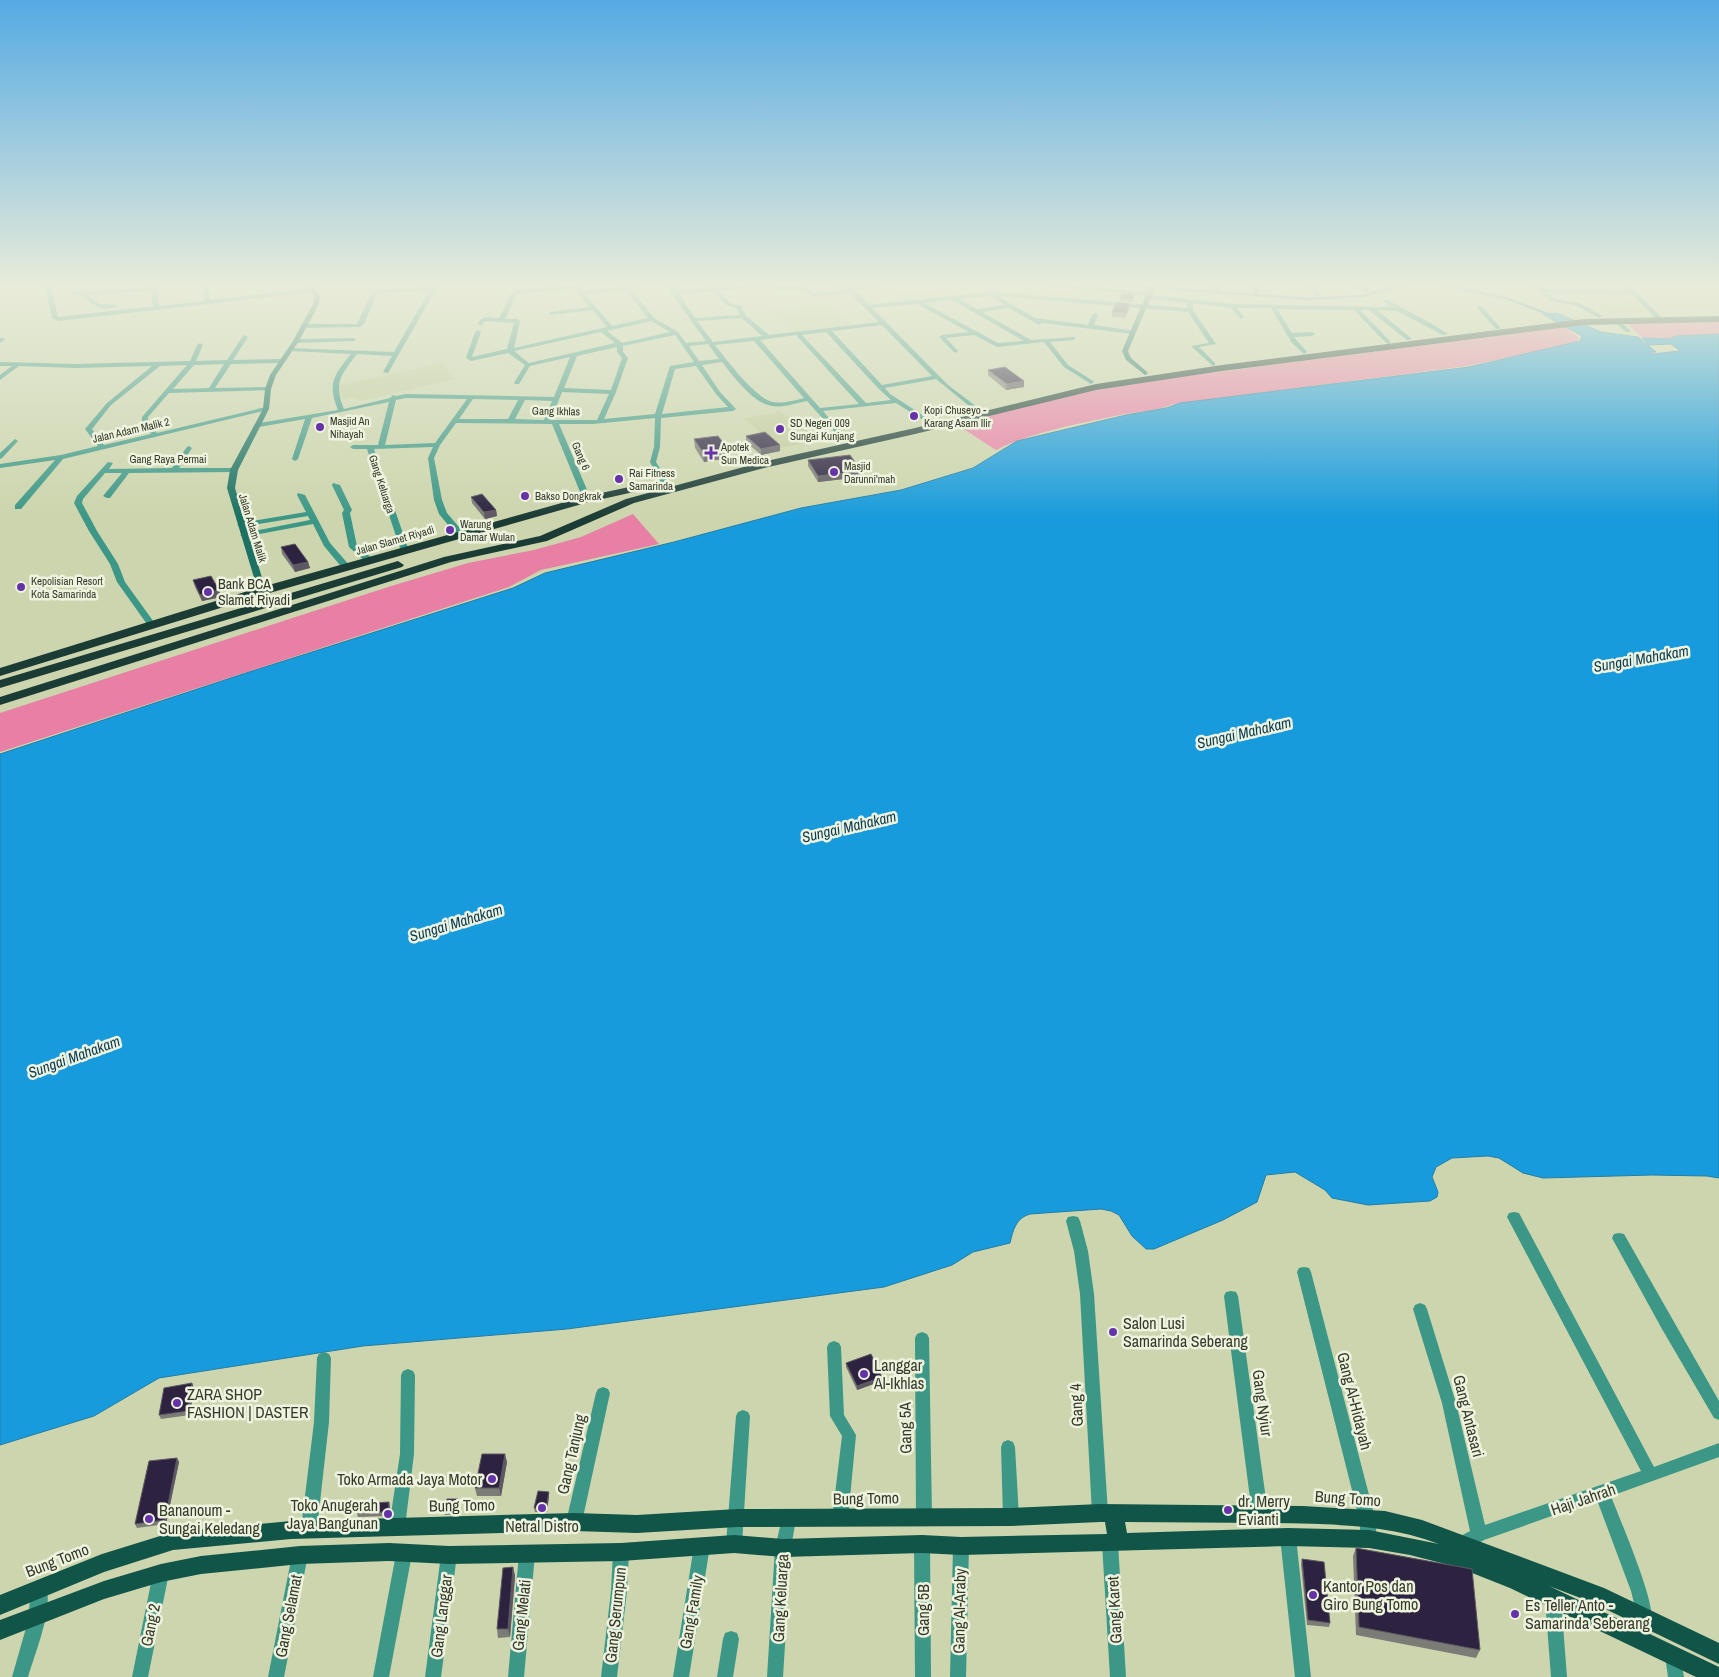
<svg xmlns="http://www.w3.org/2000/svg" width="1719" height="1677" viewBox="0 0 1719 1677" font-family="'Archivo Narrow',sans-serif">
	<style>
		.built { fill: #c1cc9d }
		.green { fill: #e880a5 }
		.water { fill: #189bdc; stroke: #217ea7 }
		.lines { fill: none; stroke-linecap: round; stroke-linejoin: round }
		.stream { stroke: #217ea7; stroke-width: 2.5 }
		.street { fill: #3c9786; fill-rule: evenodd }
		.secondary { fill: #1c7162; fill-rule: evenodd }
		.primary { fill: #115549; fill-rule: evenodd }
		.highway { fill: #1b3b35; fill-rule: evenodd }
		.wall { fill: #7c7c77 }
		.shaded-wall { fill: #5d5861 }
		.building { fill: #2d2341; stroke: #5d5861 }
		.poi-dot { fill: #6532a9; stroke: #eef3df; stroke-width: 2 }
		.labels { text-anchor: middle; stroke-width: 5; stroke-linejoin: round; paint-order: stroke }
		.far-poi-label { font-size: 11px; fill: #363a2a; stroke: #eef3df; text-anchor: start }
		.far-street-label { font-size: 11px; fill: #363a2a; stroke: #eef3df }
		.poi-label { font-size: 14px; fill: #363a2a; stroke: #eef3df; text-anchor: start }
		.water-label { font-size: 15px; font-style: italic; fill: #093b55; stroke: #eef3df }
		.near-poi-label { font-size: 16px; fill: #363a2a; stroke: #eef3df; text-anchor: start }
		.near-street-label { font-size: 16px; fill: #363a2a; stroke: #eef3df }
	</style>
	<rect width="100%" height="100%" fill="#ccd5ad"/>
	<!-- built -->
	<path class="built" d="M958,286l87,3 71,5 -6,5 -134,-7 -28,2 -45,7 -9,-7z
		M1578,293h48l21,19 -37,1z
		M829,304l23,20 -59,8 -21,-21z
		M442,363l13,16 -95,22 -6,-5 -10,3 -9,-9 2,-4z
		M780,411l39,29 -38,8 -38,-29z"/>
	<!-- green -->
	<path class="green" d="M1625,321h94v13l-43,2 -7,3 -27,-1z
		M1565,327l14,11 -4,5 -108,23 -294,38c-15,7 -32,7 -48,10 -39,8 -94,18 -129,36l-40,-26 126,-32 97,-15z
		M633,514l26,30 -118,26 -32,17 -509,165v-39l388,-126 80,-24 66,-13 47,-13z"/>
	<!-- water -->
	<path class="water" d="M1557,313l44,19 37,5 18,15h-5l1,2 28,-3 -9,-7 -22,1 -7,-7 27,1 7,-3 43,-2v844l-12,-2 -55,-1 -109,3 -20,-5 -24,-15 -11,-2 -36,2 -16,9 -4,10 6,15 -1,5 -7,4 -62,4 -36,-7 -7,-8 -30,-18 -29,3 -9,27 -34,18 -69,29h-8l-14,-13 -13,-21 -8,-4 -10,-2 -71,5c-14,4 -17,16 -20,29l-37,9 -21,13 -68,22 -317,42 -204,17 -204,32 -65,38 -94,29v-691l243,-80 270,-86 32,-15 129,-31 127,-34 100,-18 72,-22 44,-27 109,-26 40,-7 14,-5 289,-36 111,-26 2,-5 -40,-22z"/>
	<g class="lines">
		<!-- stream -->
		<path class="stream" d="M817,283l39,5 39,-5
			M1092,283l217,16 53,-3 46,-12h27l71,14 47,18"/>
		<!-- street -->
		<path class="street" d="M44,283h6l8,34 97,-11 -3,-3v-12l-64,4 11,9 17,1 1,1c-15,7 -24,-1 -35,-11h-11v-2l2,-1 82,-5 3,2v14l2,3 45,-5 -3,-18h6l2,17 104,-12 3,2 -3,2 -256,29 -6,-3z
			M631,283h5l3,4 -8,2 23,29 24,14 8,11 20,-2 -35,-48 -5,-10h6l5,8 34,-3 -1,-1 3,-2 4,3 53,-5c17,8 29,-3 44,10l33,-3 -5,-7h6l21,22 121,-13 197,16v-5l-38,-4 -3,-2 2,-1 -128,-13h26l104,9 3,2 -2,1 82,9 158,3 -8,-6 3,-2 46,25 16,10 -5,1 -46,-24 -20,-1 35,29 -5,1 -38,-30h-9l30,31v2l-2,1 -6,-5 -28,-29 -77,-1 15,24 20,-1 3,2 -3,2 -18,1 13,15 -3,2 -12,-11 -21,-35h-34l7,9 -3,2 -10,-11 -38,-5v7l23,34 -17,3 16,16v2l-2,1 -22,-20 18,-3 -21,-31 -190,-16 37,22 53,7 4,-10 3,-2 3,2 -4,10 41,6v2l-2,1 -91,-11 -3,2 -30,-17 -27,4 49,28 44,-3v2l-2,1 -23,2 18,23 25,16 1,1 -3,2 -27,-17 -20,-25 -47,5 -23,-12 -28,3 12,13 -3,2 -16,-16 3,-2 27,-3 -52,-28 -45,4 76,77 29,22v2h-4l-37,-30 -51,9 5,6 48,31v2h-4l-38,-24 -73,8 23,27 1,1 -3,2 -2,-1 -35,-39c-11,2 -23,7 -35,5 -18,-2 -39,-30 -50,-44l-20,3 18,27 16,17 -3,2 -72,7 -1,29 -4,15 13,21 -1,2h-6l-12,-23 4,-15 1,-29 -62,6h-34l32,75 -4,2 -4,-2 -31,-75 -96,-1 -16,22 -6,13 8,42 5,13 17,20v4h-6l-19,-23 -5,-14 -6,-42 5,-11 -59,2 35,102 -4,2 -4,-2 -34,-102h-14l-3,-2 3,-2h25l11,-43 -77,16 -14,41 -3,2 -3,-2 13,-40 -46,8 -3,-2 3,-2 79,-13c-11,-27 -4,-35 13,-56l-61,-3 -2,-1v-2l106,4 35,-61 -52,2 -13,31 -4,3 -57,1 -3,-2 3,-2h54l16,-34 58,-3 4,-3 3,2 -50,87 -5,-1 9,-16 -35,-2c-16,21 -24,28 -13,55l46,-11 3,-3 3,1 10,-2 148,3 16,-40 -40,9 -11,18h-4l-1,-1 11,-18 -17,-12 -37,8 -5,-3 9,-26 3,-2 3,2 -9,25 35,-8 7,-26 -29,-2 -4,5 -3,-2c4,-10 12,-6 21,-6l13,-26 3,-2 62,-5 6,6 49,-5zM769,287l6,3h29l9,7 37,-4 29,29 -110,13 -23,-19 -5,-10 -11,-3 -11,-12zM575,289l15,18 -39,5 -2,1v2l44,-5 14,17 -93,21 6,-27 -3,-2h-12l12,-25zM626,290l22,28 -36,8 -27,-32zM714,291l12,14 11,3 3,7 -45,3 -16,-24zM990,296l15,9 -28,4 -18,-10zM952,300l72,41 -26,2 -74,-40zM742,318l20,18 -49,6 -16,-21zM651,321l19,11 -48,11 -15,-12zM882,325l50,51 -50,9 -50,-54zM601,332l14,11 -86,20 -15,-12zM826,332l52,56 13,12 -25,3 -64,-68zM675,335l19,27 -24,4 -15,48 -51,5 12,-27 12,-34 -5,-6v-6zM796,335l63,69 -39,4 -60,-68zM754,341l50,57c-9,2 -21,6 -31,4 -17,-3 -47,-43 -58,-57zM708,344l11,15 -20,2 -10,-15zM617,347v5l5,6 -11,32 -47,-2 13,-32zM696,366l20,28 12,13 -66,7 13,-45zM562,392l47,2 -12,26h-46zM406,398l61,1 -32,44 -50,2 11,-45zM473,399l45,1 -10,19h-49zM525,400l27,1 -8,19 -29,-1z
			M1213,283h6v8h-4z
			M1253,283h6v12l-5,-1z
			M1303,283h6l12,12 -5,1z
			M1351,283h7l12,8 -5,1z
			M1530,283h6l7,6 84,1 -6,-7h6l36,36 -5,1 -27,-26 -83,-1 7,6 24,4 22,12 1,1 -3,2 -24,-13 -24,-4 -10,-8 -4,-1v-2z
			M1477,306h4l19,21v2h-4l-19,-21z
			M1615,318l15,12v2h-4l-13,-11 -1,-1z
			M245,335l3,2 -15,23 48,-1 3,2 -3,2 -50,1 -16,24 53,-1 3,2 -1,1 -101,3 -21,24v5l9,11 109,-26 2,1v2l-205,49 -42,50h-6v-4l40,-45 -55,8v-4l61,-9 37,-9 -13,-17 22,-26 45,-37 -76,2 -57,-2 -19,14v-5l12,-9h-12v-4l76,2 114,-3 7,-16 3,-2 3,2 -7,16 31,-1 16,-24zM224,364l-15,24 -36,1 21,-24zM187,365l-45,52v5l9,12 -47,11 -12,-16 19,-24 49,-39z
			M0,338h4l1,1 -5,4z
			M353,338l3,2 -1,1 -59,2 -3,-2 3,-2z
			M15,439l3,2 -1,1 -15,16 -2,1v-6z
			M189,446l3,2 -13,20h55l4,2 -4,2 -105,1 -19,25h-3l-4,-2 19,-23h-17l-22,26 -1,4 15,28 21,33 7,18 31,43 -4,2h-3l-32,-45 -7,-18 -21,-33 -15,-28 3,-7 31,-34 5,1 -4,6 63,-1 15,-21z
			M333,483l7,2 12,25 -2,3 7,33 16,13v4h-6l-18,-16 -7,-34 2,-3 -12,-25z
			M298,493l7,2 25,48 20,23v4h-6l-20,-24 -11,-22 -69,13 -4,-2 4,-2 66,-13 -2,-4 -67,11 -4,-2 4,-2 65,-11 -9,-17z
			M1514,1212l5,1 135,254 65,-24v14l-108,39c8,22 47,110 40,127l-6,3 -6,-3 -8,-32 -34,-91 -113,40 -23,13 -6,-2 -2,-5 4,-8 13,-7 -28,-128 -29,-94 2,-4 5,-2 5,2 2,4 29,94 29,122 156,-54 -134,-254 2,-4z
			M1073,1216l5,1 2,4 8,30 6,43 14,219 -3,5 -5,2 -5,-2 -3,-5 -12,-219 -6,-43 -8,-30 2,-4z
			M1619,1233l5,1 95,167v19l-5,-2 -52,-89 -50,-91 2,-4z
			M1304,1267l5,1 2,4 64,246 2,21 -2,5 -6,2 -6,-2 -2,-5 -2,-21 -62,-246 2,-4z
			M1231,1291l5,1 2,4 30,218 -3,5 -5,2 -5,-2 -3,-5 -28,-218 2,-4z
			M922,1332l5,2 2,4 3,179 -3,5 -5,2 -5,-2 -3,-5 -1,-179 2,-4z
			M834,1341l5,2 2,4 3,68 12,20 -8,84 -3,5 -5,2 -5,-2 -3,-5 10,-83 -12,-20 -3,-69 2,-4z
			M324,1352l5,2 2,4 -2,64 -12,107 -3,5 -5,2 -5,-2 -3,-5 13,-107 3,-64 2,-4z
			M408,1369l5,2 2,4 -1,79 -9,73 -3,5 -5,2 -5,-2 -3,-5 11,-73 1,-79 2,-4z
			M603,1387l5,2 2,4 -28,129 -3,5 -5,2 -5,-2 -3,-5 30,-129 2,-4z
			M743,1410l5,2 2,4 -8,128 -2,5 -6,2 -6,-2 -2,-5 10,-128 2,-4z
			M1008,1440l5,2 2,5 4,70 -3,5 -5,2 -5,-2 -3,-5 -2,-70 2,-5z
			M788,1512l5,2 3,5 -5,29 -8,129h-16l8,-129 8,-34z
			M1288,1530l6,2 2,5 15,140h-16l-15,-140 2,-5z
			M1110,1536l6,2 2,5 8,134h-16l-8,-134 2,-5z
			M922,1537l6,2 2,5 1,133h-16l-1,-133 2,-5z
			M702,1539l6,2 2,5 -21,131h-16l21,-131 2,-5z
			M961,1539l6,2 2,5 -3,131h-16l3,-131 2,-5z
			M621,1545l6,2 2,5 -2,39 -10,86h-16l10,-86 2,-39 2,-5z
			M404,1547l6,2 2,5 -23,123h-16l23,-123 2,-5z
			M527,1547l6,2 2,5 -11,123h-16l11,-123 2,-5z
			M300,1548l6,2 2,5 -24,122h-16l24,-122 2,-5z
			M449,1548l6,2 2,5 -16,122h-16l16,-122 2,-5z
			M161,1566l6,2 2,5 -21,104h-16l21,-104 2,-5z
			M39,1580l6,3c10,23 -10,70 -17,94h-16l16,-56 3,-33 2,-5z
			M1553,1591l6,3 2,5 6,78h-16l-6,-78 2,-5z
			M731,1631l6,2 2,6 -6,38h-16l6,-38 2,-6z
			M1673,1648l6,2 5,27h-16l-3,-21 2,-6z"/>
		<!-- secondary -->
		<path class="secondary" d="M308,283h6l6,13 -1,8 -20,37 -23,34 -5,14 -2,20 -31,61 -3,18 31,103 -4,2 -4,-2 -31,-103 3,-18 33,-61 2,-20 5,-14 23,-34 20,-37 1,-8z
			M1151,283h6l-29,68 3,7 16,14 1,1 -3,2 -19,-15 -4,-9z"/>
		<!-- primary -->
		<path class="primary" d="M1100,1504l203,2 82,5 37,9 182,68 115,55v21l-128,-62 -42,-16 170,81v10h-23l-186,-89 -53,-21 -47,-12 -41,-7 -81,-2 -327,9 -39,-2 -139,4 -49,-4 -113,8 -172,3 -60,-3 -89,3 -99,10 -40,8 -57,17 -104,41v-20l104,-39 57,-17 40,-8 99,-10 89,-3 60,3 172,-3 113,-8 49,4 139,-4 39,2 146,-3 -2,-12h-5l-89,4 -274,1 -100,6 -63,-2 -283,8 -118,11 -69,22 -104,43v-20l102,-41 71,-22 118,-11 283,-8 63,2 100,-6 274,-1zM1125,1522c47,0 94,1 141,1 58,1 118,0 173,21l-70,-14 -81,-2 -161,5z"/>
		<!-- highway -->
		<path class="highway" d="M1719,316v6l-135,3 -362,46 -126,19 -181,44 -151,34 -130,35 -87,38 -96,21 -451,143v-8l444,-140 96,-21 86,-37 136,-37 153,-34 181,-44 126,-19 362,-46z
			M652,482l5,3 -1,2 -67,15 -323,92 -266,82v-8l258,-80 325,-91z
			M398,561l6,4 -2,2 -402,121v-8z"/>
	</g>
	<!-- wall -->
	<path class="wall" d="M1135,294l-2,8 -13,-1v-3z
		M1130,304l-1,5 -4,9 -13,-1v-5z
		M988,370l36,11v6l-18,3 -18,-15z
		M746,436l34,9v6l-19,4 -15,-13z
		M694,439l34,19 -24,4 -9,-14z
		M808,460l53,17 -43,5 -10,-16z
		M471,497l25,13 1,6 -12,3 -13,-16z
		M281,547l27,15 2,6 -15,4 -13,-18z
		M193,580l26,10 2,7 -19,4 -7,-14z
		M846,1363l36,14v4l-25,9 -11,-23z
		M192,1383l2,5 -4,27 -29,4 -2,-4z
		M177,1458l2,4 -13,62 -29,4 -2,-4z
		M507,1462l-6,34h-24l-2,-8z
		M549,1492v4l-2,16h-12l-1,-4z
		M458,1499l1,4 -3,11 -11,1 -1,-4z
		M389,1502l1,5 -1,9 -31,1 -1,-4z
		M1356,1548l124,102 -4,8 -120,-23 -3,-79z
		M1302,1559l28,64 -1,4 -22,-2 -6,-61z
		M513,1567l2,9 -5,61 -12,1 -1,-9z"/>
	<!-- shaded-wall -->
	<path class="shaded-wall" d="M1130,304l-1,5 -4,9v-5z
		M1024,381v6l-18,3 1,-6z
		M780,445v6l-19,4v-6z
		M728,449v9l-24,4 -1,-10z
		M861,471v6l-43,5v-6z
		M496,510l1,6 -12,3 -1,-7z
		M308,562l2,6 -15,4 -2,-7z
		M219,590l2,7 -19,4 -2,-6z
		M882,1377v4l-25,9v-4z
		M192,1383l2,5 -4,27 -2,-4z
		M505,1454l2,8 -6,34 -2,-8z
		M177,1458l2,4 -13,62 -1,-4z
		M549,1492v4l-2,16 -1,-4z
		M458,1499l1,4 -3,11 -1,-4z
		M389,1502l1,5 -1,9 -1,-4z
		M513,1567l2,9 -5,61 -2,-8z"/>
	<!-- building -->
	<path class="building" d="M1122,293l13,1 -2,5 -13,-1z
		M1117,302l13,2 -5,9 -13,-1z
		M1005,367l19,14 -17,3 -19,-14z
		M765,432l15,13 -19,4 -15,-13z
		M718,436l10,13 -25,3 -9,-13z
		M850,455l11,16 -43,5 -10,-16z
		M482,494l14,16 -12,2 -13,-15z
		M295,544l13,18 -15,3 -12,-18z
		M211,576l8,14 -19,5 -7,-15z
		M871,1354l11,23 -25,9 -11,-23z
		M192,1383l-4,28 -29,4 5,-27z
		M482,1454h23l-6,34h-24z
		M177,1458l-12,62 -30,4 14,-63z
		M538,1491l11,1 -3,16h-12z
		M447,1499h11l-3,11 -11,1z
		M389,1502l-1,10 -31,1 1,-9z
		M1356,1548l116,21 8,81 -121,-23z
		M1302,1559l22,3 6,61 -22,-3z
		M513,1567l-5,62h-11l6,-61z"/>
	<!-- sky -->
	<linearGradient id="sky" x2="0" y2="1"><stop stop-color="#55aae3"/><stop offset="0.55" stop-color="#e8ecda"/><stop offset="1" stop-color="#e8ecda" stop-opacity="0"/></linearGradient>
	<rect width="1719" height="518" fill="url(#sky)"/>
	<!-- markers -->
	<g class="poi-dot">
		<circle cx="914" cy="416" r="5"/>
		<circle cx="320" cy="427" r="5"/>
		<circle cx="780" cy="429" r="5"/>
		<path d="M708.5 445.5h5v5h5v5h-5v5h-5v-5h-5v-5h5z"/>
		<circle cx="834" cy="472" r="5"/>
		<circle cx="619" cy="479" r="5"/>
		<circle cx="525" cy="496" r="5"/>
		<circle cx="450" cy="530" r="5"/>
		<circle cx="21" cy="587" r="5"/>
		<circle cx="208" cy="592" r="5"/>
		<circle cx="1113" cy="1332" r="5"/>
		<circle cx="864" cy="1374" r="5"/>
		<circle cx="177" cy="1403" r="5"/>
		<circle cx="492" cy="1479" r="5"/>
		<circle cx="542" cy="1508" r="5"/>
		<circle cx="1228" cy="1510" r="5"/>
		<circle cx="388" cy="1514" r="5"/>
		<circle cx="149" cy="1519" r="5"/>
		<circle cx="1313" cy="1595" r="5"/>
		<circle cx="1515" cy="1614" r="5"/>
	</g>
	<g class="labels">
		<!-- far-poi labels -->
		<g class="far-poi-label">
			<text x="924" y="414">Kopi Chuseyo -<tspan x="924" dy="13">Karang Asam Ilir</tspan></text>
			<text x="330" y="425">Masjid An<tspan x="330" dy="13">Nihayah</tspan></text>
			<text x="790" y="427">SD Negeri 009<tspan x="790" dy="13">Sungai Kunjang</tspan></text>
			<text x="721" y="451">Apotek<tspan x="721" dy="13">Sun Medica</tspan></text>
			<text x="844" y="470">Masjid<tspan x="844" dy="13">Darunni'mah</tspan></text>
			<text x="629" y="477">Rai Fitness<tspan x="629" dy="13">Samarinda</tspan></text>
			<text x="535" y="500">Bakso Dongkrak</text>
			<text x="460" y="528">Warung<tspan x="460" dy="13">Damar Wulan</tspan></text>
			<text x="31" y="585">Kepolisian Resort<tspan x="31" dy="13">Kota Samarinda</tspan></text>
		</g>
		<!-- far-street labels -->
		<g class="far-street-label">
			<text transform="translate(556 411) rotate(1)" y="4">Gang Ikhlas</text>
			<text transform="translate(131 430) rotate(-13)" y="4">Jalan Adam Malik 2</text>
			<text transform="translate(581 456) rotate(67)" y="4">Gang 6</text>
			<text x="168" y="463">Gang Raya Permai</text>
			<text transform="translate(382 484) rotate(72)" y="4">Gang Keluarga</text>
			<text transform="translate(253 528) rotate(73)" y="4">Jalan Adam Malik</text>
			<text transform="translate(395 540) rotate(-16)" y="4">Jalan Slamet Riyadi</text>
		</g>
		<!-- poi labels -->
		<g class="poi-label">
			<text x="218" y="589">Bank BCA<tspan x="218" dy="16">Slamet Riyadi</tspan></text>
		</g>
		<!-- water labels -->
		<g class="water-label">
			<text transform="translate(1641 659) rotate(-10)" y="5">Sungai Mahakam</text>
			<text transform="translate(1244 733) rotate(-13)" y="5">Sungai Mahakam</text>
			<text transform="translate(849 827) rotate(-13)" y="5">Sungai Mahakam</text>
			<text transform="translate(456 923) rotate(-17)" y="5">Sungai Mahakam</text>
			<text transform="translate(74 1057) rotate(-20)" y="5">Sungai Mahakam</text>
		</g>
		<!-- near-poi labels -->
		<g class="near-poi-label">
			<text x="1123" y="1329">Salon Lusi<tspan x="1123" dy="18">Samarinda Seberang</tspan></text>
			<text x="874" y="1371">Langgar<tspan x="874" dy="18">Al-Ikhlas</tspan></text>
			<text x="187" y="1400">ZARA SHOP<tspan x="187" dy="18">FASHION | DASTER</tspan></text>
			<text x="482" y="1485" text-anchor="end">Toko Armada Jaya Motor</text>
			<text x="1238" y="1507">dr. Merry<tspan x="1238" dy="18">Evianti</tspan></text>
			<text x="378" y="1511" text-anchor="end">Toko Anugerah<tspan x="378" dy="18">Jaya Bangunan</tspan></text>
			<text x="159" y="1516">Bananoum -<tspan x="159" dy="18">Sungai Keledang</tspan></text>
			<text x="542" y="1532" text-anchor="middle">Netral Distro</text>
			<text x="1323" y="1592">Kantor Pos dan<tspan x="1323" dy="18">Giro Bung Tomo</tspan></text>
			<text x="1525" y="1611">Es Teller Anto -<tspan x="1525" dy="18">Samarinda Seberang</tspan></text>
		</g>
		<!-- near-street labels -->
		<g class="near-street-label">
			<text transform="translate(1355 1401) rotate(76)" y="6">Gang Al-Hidayah</text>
			<text transform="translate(1263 1403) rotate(82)" y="6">Gang Nyiur</text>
			<text transform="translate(1076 1405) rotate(-93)" y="6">Gang 4</text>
			<text transform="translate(1469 1416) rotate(76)" y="6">Gang Antasari</text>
			<text transform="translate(905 1428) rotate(-91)" y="6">Gang 5A</text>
			<text transform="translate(571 1454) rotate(-77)" y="6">Gang Tanjung</text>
			<text transform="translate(866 1498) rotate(-1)" y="6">Bung Tomo</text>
			<text transform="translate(1348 1498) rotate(4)" y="6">Bung Tomo</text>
			<text transform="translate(1583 1499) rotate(-19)" y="6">Haji Jahrah</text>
			<text transform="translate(462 1505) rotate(-1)" y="6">Bung Tomo</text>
			<text transform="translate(57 1560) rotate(-21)" y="6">Bung Tomo</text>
			<text transform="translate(780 1598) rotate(-87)" y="6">Gang Keluarga</text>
			<text transform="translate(923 1610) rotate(-90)" y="6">Gang 5B</text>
			<text transform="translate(1114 1610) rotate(-93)" y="6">Gang Karet</text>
			<text transform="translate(959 1611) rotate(-89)" y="6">Gang Al-Araby</text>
			<text transform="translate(691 1612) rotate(-80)" y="6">Gang Family</text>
			<text transform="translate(521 1615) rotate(-84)" y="6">Gang Melati</text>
			<text transform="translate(615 1615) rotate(-84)" y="6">Gang Serumpun</text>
			<text transform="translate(288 1616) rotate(-79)" y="6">Gang Selamat</text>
			<text transform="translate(441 1616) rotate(-83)" y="6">Gang Langgar</text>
			<text transform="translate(150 1625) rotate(-78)" y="6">Gang 2</text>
		</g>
	</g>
</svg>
